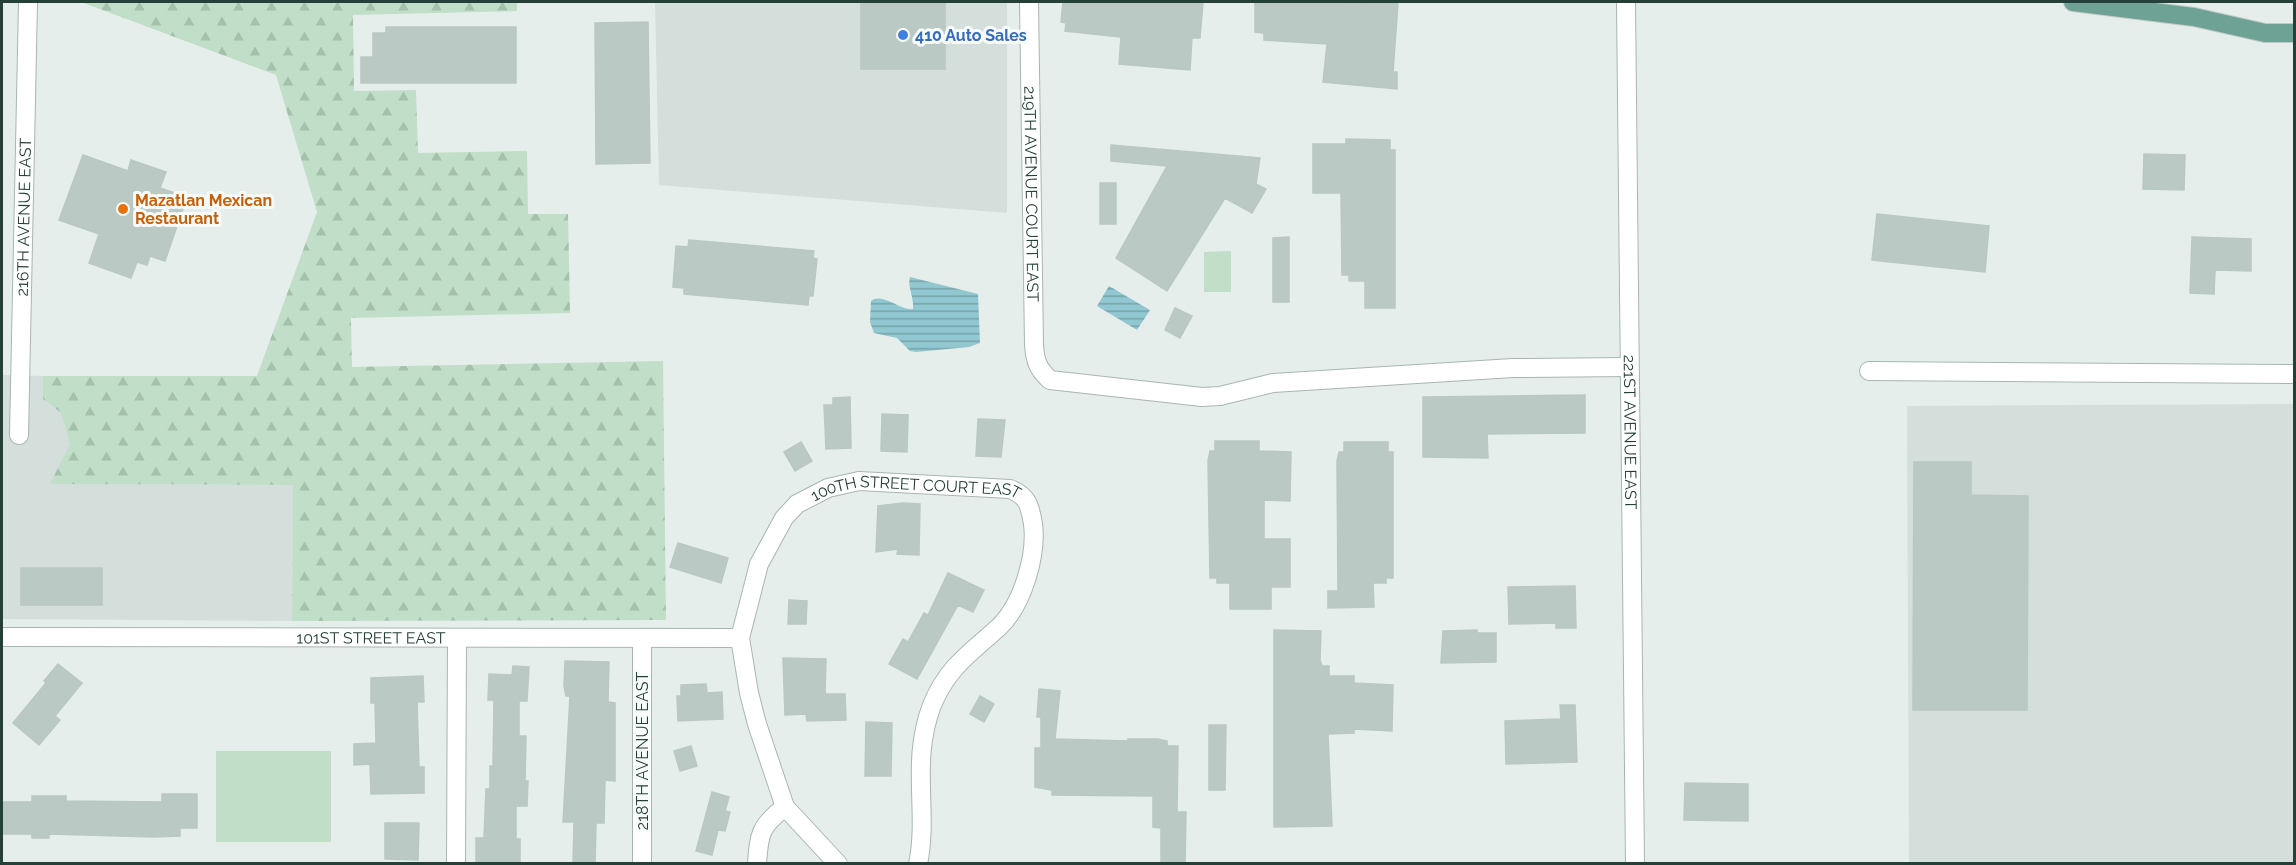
<svg xmlns="http://www.w3.org/2000/svg" width="2296" height="865" viewBox="0 0 2296 865" font-family="Raleway,sans-serif">
	<style>
		.built { fill: #d4deda }
		.green { fill: #c0dec8 }
		.forest { fill: url(#forest-firs) }
		.water { fill: url(#water-rules) }
		.building { fill: #bbc9c4; stroke: #b9c8c1; stroke-width: 1.5 }
		.lines { fill: none; stroke-linecap: round; stroke-linejoin: round }
		.minor-casing { stroke: #a8b6b2; stroke-width: 20 }
		.primary-casing { stroke: #c2cac8; stroke-width: 20 }
		.minor { stroke: #fff; stroke-width: 18 }
		.primary { stroke: #6da294; stroke-width: 18 }
		.shop-dot { fill: #3f7fe0; stroke: #f7fbf9; stroke-width: 2 }
		.food-dot { fill: #e8710a; stroke: #f7fbf9; stroke-width: 2 }
		.labels { text-anchor: middle; stroke-width: 6; stroke-linejoin: round; paint-order: stroke }
		.shop-label { font-size: 16px; font-weight: bold; fill: #366cbe; stroke: #f7fbf9; text-anchor: start }
		.street-label { font-size: 16px; fill: #254039; stroke: #f7fbf9 }
		.food-label { font-size: 16px; font-weight: bold; fill: #c56008; stroke: #f7fbf9; text-anchor: start }
	</style>
	<defs>
		<pattern id="forest-firs" width="22" height="20" patternUnits="userSpaceOnUse" patternTransform="scale(1.5)"><rect width="22" height="20" fill="#c0dec8"/><path d="M5 1l3.5 6h-7zM16 11l3.5 6h-7z" fill="#a5c0ad"/></pattern>
		<pattern id="water-rules" width="6" height="5" patternUnits="userSpaceOnUse" patternTransform="scale(1.5)"><rect width="6" height="5" fill="#91c7d0"/><path d="M0 2.5h6" fill="none" stroke="#76a3aa"/></pattern>
	</defs>
	<rect width="100%" height="100%" fill="#e6eeeb"/>
	<!-- built -->
	<path class="built" d="M655,2h352v211l-348,-28z
		M2,375l41,1v23l18,14 9,31 -19,40 242,1 -1,136 -290,-2z
		M2294,404v459h-385l-2,-457z"/>
	<!-- green -->
	<path class="green" d="M1231,251v41h-27v-40z
		M216,751h115v91h-115z"/>
	<!-- forest -->
	<path class="forest" d="M81,2h436v9l-164,4 1,76 62,-1 2,63 109,-2 1,63h40l2,99 -219,5 1,49 311,-6 3,259 -374,1 1,-136 -243,-1 20,-40 -9,-31 -18,-14v-23h214l60,-164 -41,-137z"/>
	<!-- water -->
	<path class="water" d="M910,277l68,17 2,49 -11,4 -53,5 -6,-1 -13,-13 -23,-5 -4,-11 1,-21c12,-9 29,10 42,8 1,-13 -6,-23 -3,-32z
		M1109,286l41,24 -13,20 -40,-24z"/>
	<!-- building -->
	<path class="building" d="M861,2h84v67h-84z
		M1063,2h140l-3,36h-8l-2,32 -71,-6 2,-27 -56,-6 1,-8 -5,-1z
		M1257,2l141,1 -5,69h4v17l-74,-7 4,-38 -63,-4v-7l-9,-1v-29z
		M648,22l2,141 -54,1 -1,-141z
		M386,27h130v56h-155v-26h12v-24h13z
		M1346,139l44,1v10h5v158h-30v-27h-16v-6h-7l-1,-82h-28v-49h33z
		M1111,145l149,13 -4,26 10,5 -14,24 -27,-15 -58,93 -51,-33 51,-92 -56,-5z
		M2144,154l41,1 -1,35 -41,-1z
		M83,155l45,16 3,-11 35,12 -6,16 27,9 -22,64 -15,-5 -3,9 -10,-3 -6,16 -42,-15 10,-29 -40,-14z
		M1100,183h16v41h-16z
		M1877,214l112,12 -4,46 -113,-12z
		M1289,237v65h-16v-64z
		M2192,237l59,2v32l-36,-1 -1,24 -24,-1z
		M689,240l125,11 -1,7 4,1 -4,37h-4l-1,9 -124,-11v-6l-11,-1 3,-41 12,1z
		M1175,308l17,8 -12,22 -15,-8z
		M1585,395v38l-98,1 1,24 -65,-1v-60z
		M850,397l1,51 -25,1 -2,-44h9v-7z
		M882,414l26,1 -1,37 -26,-1z
		M978,419l27,1 -4,37 -25,-1z
		M1215,441h44v10l32,1 -1,49 -26,-1v39h26v48h-19v22h-41v-26h-13v-5h-7l-2,-117 2,-10h5z
		M801,442l11,19 -17,10 -11,-19z
		M1344,442h44v10h5v126h-7v5h-13l1,24 -46,1v-17h10l-1,-130 2,-9h5z
		M1914,462h57v33l57,1 -1,214h-114z
		M903,503l17,1 -1,51 -22,-1 1,-5 -22,3 2,-46z
		M678,543l50,15 -7,25 -51,-16z
		M21,568h81v37h-81z
		M948,573l36,17 -11,22 -15,-7 -41,74 -28,-15 14,-25 5,3 16,-29 4,2z
		M1575,586l1,42h-20v-5l-47,1 -1,-37z
		M789,600l18,1 -1,23h-18z
		M1274,630l47,1 -1,29 2,6h7v10h25v7l39,2 -1,46 -38,-2v4l-26,1 4,92 -58,1z
		M1477,630v3h19v29l-55,1 2,-32z
		M783,658l43,1 -1,35h20l1,26 -39,1 -1,-7 -21,1z
		M565,661l44,1 -1,40 7,1v78l-10,-1 -1,43h-8l-1,41h-22l1,-42h-11l7,-126h-4l-2,-10z
		M58,664l24,19 -27,33 5,4 -21,25 -26,-22 33,-40 -2,-2z
		M513,666l16,1 -2,34h-8v35h7l-1,45h3l-1,25h-11v33h4v25h-44v-26h8l2,-49h4v-23h3l1,-66h-6l1,-26 23,1z
		M423,676l1,26h-7l2,65h5v26l-53,1 -1,-30 -16,1v-21l22,-1 -1,-40h-4v-25z
		M706,684l1,9 15,-1 1,27 -45,2 -1,-25h4v-11z
		M1039,689l21,2 -5,48 73,2v-2h30l9,2v5h11l-1,66h9l-1,52h-24v-36l-8,-1v-31l-101,-1v-5l-17,-3v-39h6v-31h-4z
		M980,696l14,8 -10,18 -14,-8z
		M1560,705h15l2,57 -71,2 -1,-43 56,-2z
		M866,722l26,1 -1,53h-26z
		M1209,725h17l-1,65h-16z
		M691,746l6,20 -17,5 -6,-20z
		M1685,783l63,1v37l-64,-1z
		M712,792l17,5 -4,14 5,1 -5,19 -7,-1 -6,25 -16,-4z
		M162,794h35v34h-17v8l-26,1 -105,-3v4h-17v-4h-30v-32h30v-6h34v5l96,1z
		M385,823h34l-1,37 -33,-1z"/>
	<g class="lines">
		<!-- minor casing -->
		<g class="minor-casing">
			<g id="minor">
				<path id="s1" d="M1029,2l5,343c1,16 4,24 16,35l152,17 18,-1 53,-13 240,-15 116,-1"/>
				<path id="s2" d="M1626,2l9,862"/>
				<path d="M1869,371l425,3"/>
				<path id="s3" d="M19,435l9,-433"/>
				<path id="s4" d="M2,637l738,1"/>
				<path d="M642,639v225"/>
				<path d="M456,864l1,-226"/>
				<path d="M757,864c2,-30 3,-38 28,-57"/>
				<path id="s5" d="M838,864l-53,-57 -28,-83 -8,-31 -9,-55 19,-74 25,-46 13,-14 31,-16 31,-7 151,8c18,7 20,17 23,35 4,31 -10,79 -33,102 -28,26 -52,40 -68,79 -22,58 -3,105 -14,159"/>
			</g>
		</g>
		<!-- primary casing -->
		<g class="primary-casing">
			<path id="primary" d="M2073,2l121,15 71,16h29"/>
		</g>
		<!-- minor -->
		<use href="#minor" class="minor"/>
		<!-- primary -->
		<use href="#primary" class="primary"/>
	</g>
	<!-- markers -->
	<circle class="shop-dot" cx="903" cy="35" r="6"/>
	<circle class="food-dot" cx="123" cy="209" r="6"/>
	<g class="labels">
		<!-- shop labels -->
		<g class="shop-label">
			<text x="915" y="41">410 Auto Sales</text>
		</g>
		<!-- street labels -->
		<g class="street-label">
			<text dy="6" stroke="none"><textPath href="#s1" startOffset="192">219TH AVENUE COURT EAST</textPath></text>
			<text dy="6" stroke="none"><textPath href="#s3" startOffset="218">216TH AVENUE EAST</textPath></text>
			<text dy="6" stroke="none"><textPath href="#s2" startOffset="430">221ST AVENUE EAST</textPath></text>
			<text dy="6" stroke="none"><textPath href="#s5" startOffset="524">100TH STREET COURT EAST</textPath></text>
			<text dy="6" stroke="none"><textPath href="#s4" startOffset="369">101ST STREET EAST</textPath></text>
			<text transform="translate(642 751) rotate(-90)" y="6">218TH AVENUE EAST</text>
		</g>
		<!-- food labels -->
		<g class="food-label">
			<text x="135" y="206">Mazatlan Mexican<tspan x="135" dy="18">Restaurant</tspan></text>
		</g>
	</g>
	<!-- border -->
	<rect width="2296" height="865" fill="none" stroke="#254039" stroke-width="6"/>
</svg>
